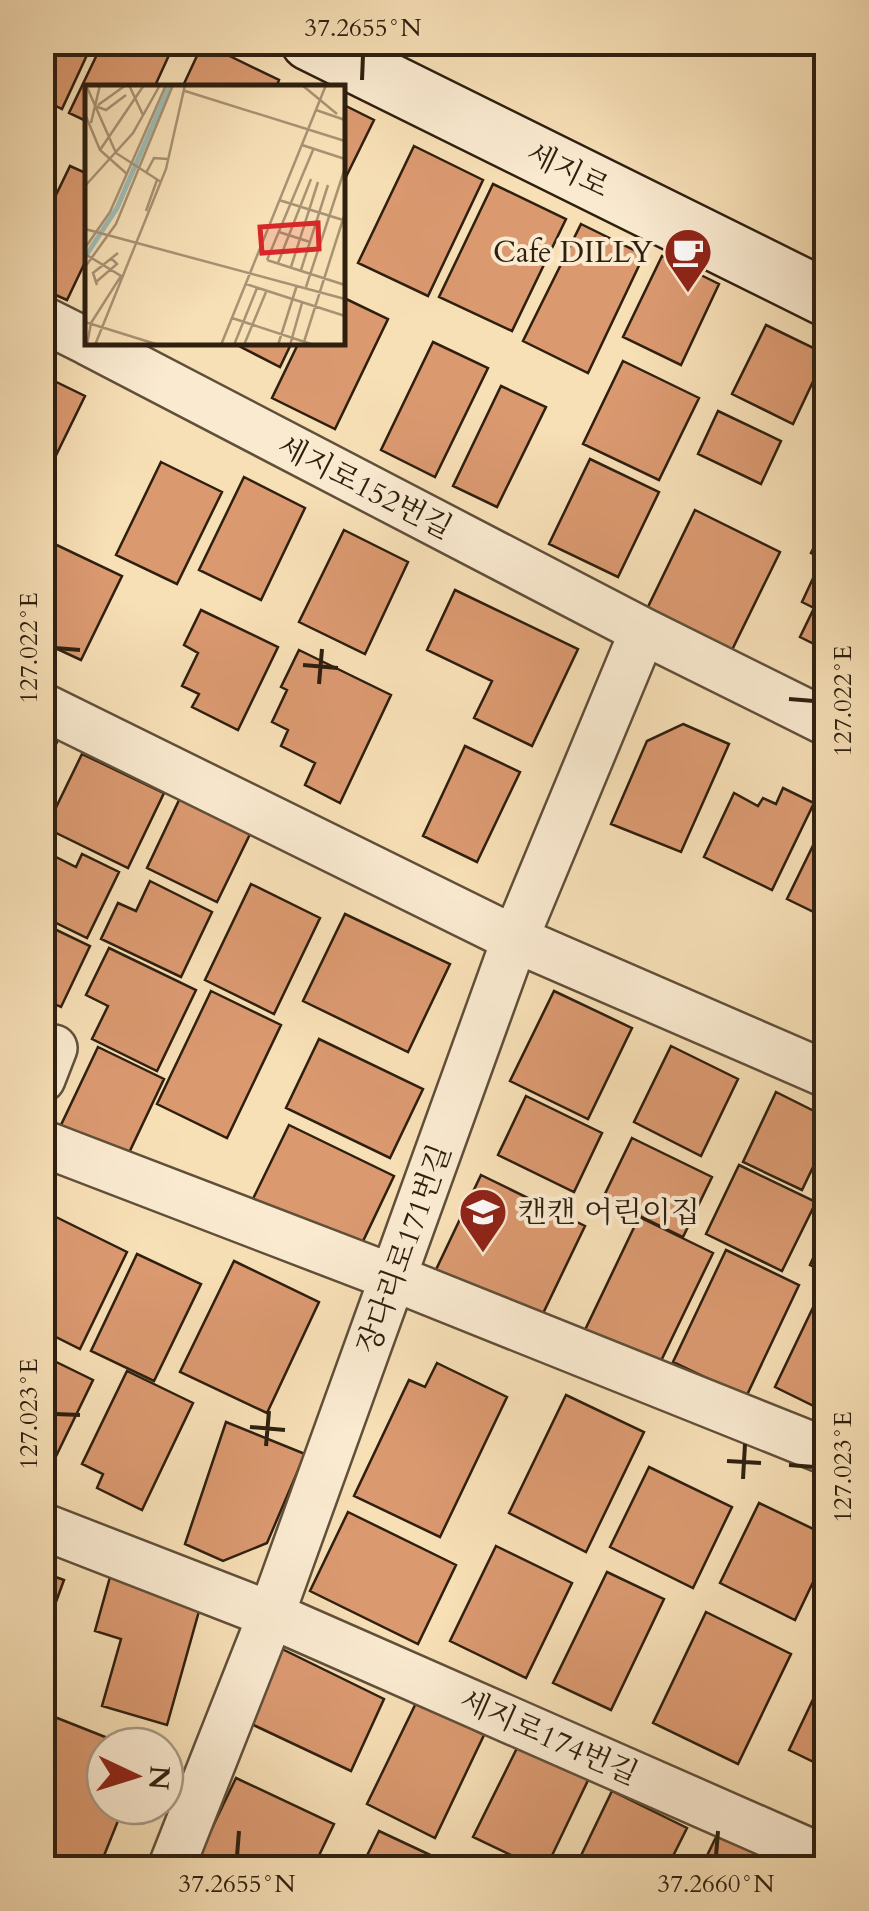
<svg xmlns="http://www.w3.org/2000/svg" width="869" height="1911" viewBox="0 0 869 1911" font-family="Cardo,'Noto Serif KR',serif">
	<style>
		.building { fill: #db9970; stroke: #2e1f0f; stroke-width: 2.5 }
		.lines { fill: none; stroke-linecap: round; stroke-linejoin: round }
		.street-casing { stroke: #604f39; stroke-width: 50 }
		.secondary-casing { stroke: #2e1f0f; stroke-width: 60 }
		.street { stroke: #faead0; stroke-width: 45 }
		.secondary { stroke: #faead0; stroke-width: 55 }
		.ticks { fill: none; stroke: #2e1f0f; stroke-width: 4 }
		.labels { text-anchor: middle; stroke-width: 8; stroke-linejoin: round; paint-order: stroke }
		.street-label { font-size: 30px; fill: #2e1f0f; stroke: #faead0 }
		.poi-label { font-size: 30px; fill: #2e1f0f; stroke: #faead0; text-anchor: end }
		.inset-river { fill: none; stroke: #9ebcb4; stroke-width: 5 }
		.inset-road { fill: none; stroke: #a79273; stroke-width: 2.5 }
		.view { fill: #d62828; fill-opacity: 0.15; stroke: #d62828; stroke-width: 5 }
		.inset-edge { fill: none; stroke: #2e1f0f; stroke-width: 5 }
		.neatline { fill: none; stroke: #2e1f0f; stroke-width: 4 }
		.ticks-label { font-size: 25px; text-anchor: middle; fill: #2e1f0f }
	</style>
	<rect width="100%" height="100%" fill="#f7dfb6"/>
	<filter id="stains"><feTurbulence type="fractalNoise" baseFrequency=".002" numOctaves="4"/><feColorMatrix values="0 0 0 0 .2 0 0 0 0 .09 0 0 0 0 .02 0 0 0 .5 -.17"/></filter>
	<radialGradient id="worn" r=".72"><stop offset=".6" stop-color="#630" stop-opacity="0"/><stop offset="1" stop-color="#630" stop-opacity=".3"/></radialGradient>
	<!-- building -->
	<path class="building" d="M42,42h51l-31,67 -20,-10z
		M103,42h72l-21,46h-66v34l-19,-9z
		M203,43l76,37 -3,8h-94z
		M342,104l32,16 -32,65z
		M414,146l69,34 -55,116 -70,-33z
		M70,166l18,8v82l-21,44 -25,-11v-65z
		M493,184l73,35 -54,112 -73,-34z
		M581,224l63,31 -56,118 -65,-32z
		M662,256l57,28 -38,81 -58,-28z
		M342,297l46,22 -53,110 -63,-31 27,-56h43z
		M766,325l60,29 -33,70 -61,-30z
		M231,342h61l-12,25z
		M433,342l55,26 -53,109 -54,-27z
		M623,361l76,37 -40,82 -76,-36z
		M42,375l43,21 -43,88z
		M501,386l45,21 -49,100 -44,-21z
		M718,411l63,30 -20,43 -63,-30z
		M590,459l69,33 -41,85 -69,-33z
		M161,462l61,30 -45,92 -61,-29z
		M244,477l61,31 -44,92 -62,-30z
		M695,510l85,42 -50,102 -85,-41z
		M826,523v127l-26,-13 14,-29 -12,-6 20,-43 -11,-6z
		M344,530l64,32 -43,92 -66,-32z
		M42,538l80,38 -41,84 -39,-18z
		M455,590l123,59 -46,97 -58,-28 18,-37 -65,-31z
		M201,610l77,37 -40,83 -46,-23 7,-13 -17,-8 16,-33 -14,-8z
		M299,650l92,45 -51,108 -35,-18 10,-22 -34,-17 7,-16 -16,-8 15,-32 -6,-3z
		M683,724l46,20 -48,108 -70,-28 36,-83z
		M42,735l15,7 -15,30z
		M465,746l55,26 -43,90 -54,-26z
		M82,754l82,39 -36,75 -82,-40z
		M783,788l31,15 -42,87 -68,-33 30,-64 24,13 5,-8 13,6z
		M181,796l71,34 -35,72 -70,-34z
		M824,823l2,1v94l-39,-19z
		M50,854l26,13 6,-13 37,18 -32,66 -45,-22v-46z
		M150,881l62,31 -31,65 -80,-38 17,-36 18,8z
		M251,884l69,34 -46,96 -69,-34z
		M345,914l105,50 -42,88 -105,-51z
		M42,923l48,23 -29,61 -19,-8z
		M109,948l87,42 -39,81 -65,-32 16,-33 -22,-11z
		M211,991l70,34 -54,113 -70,-34z
		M554,991l78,37 -44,91 -78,-38z
		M319,1039l104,50 -33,69 -104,-50z
		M671,1046l67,33 -37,77 -67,-34z
		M98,1047l66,32 -37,78 -66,-32z
		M776,1092l50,25v23l-24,50 -59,-28z
		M526,1096l76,37 -28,59 -76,-37z
		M289,1125l105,51 -39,82 -106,-51z
		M632,1138l80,39 -29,60 -80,-39z
		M739,1165l77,37 -34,69 -76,-37z
		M481,1175l104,51 -49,102 -104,-50z
		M56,1217l71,35 -47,97 -38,-19v-85z
		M639,1217l74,36 -54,112 -74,-35z
		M826,1230v43l-16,-8z
		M726,1250l73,35 -53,112 -73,-35z
		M137,1254l64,30 -47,97 -63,-30z
		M234,1261l85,41 -52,111 -87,-41z
		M819,1295l7,4v113l-51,-25z
		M42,1355l51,25 -50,103h-1z
		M437,1363l70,34 -67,140 -86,-41 55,-116 16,7z
		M127,1371l66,32 -51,107 -45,-22 6,-14 -21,-10z
		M566,1395l78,37 -58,120 -77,-39z
		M226,1422l79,32 -38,89 -44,18 -38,-17z
		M649,1467l83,40 -39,81 -83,-41z
		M759,1503l67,32v20l-31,65 -75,-37z
		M348,1512l108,53 -38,79 -108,-53z
		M496,1546l76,37 -46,95 -76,-37z
		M42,1572l22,8 -22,60z
		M607,1572l57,27 -53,111 -58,-27z
		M110,1577l91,27 -34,121 -65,-19 19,-67 -26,-8z
		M706,1612l85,42 -53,110 -85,-41z
		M280,1648l104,51 -33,72 -106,-50z
		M826,1672v96l-37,-18z
		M417,1701l67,34 -49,103 -68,-34z
		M42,1712l86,34h-23v60h19l-25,62h-26l-31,-12z
		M522,1738l70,34 -46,96h-8l-65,-31z
		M236,1778l98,46 -21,44h-120z
		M612,1791l75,37 -20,40h-92z
		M379,1831l79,37h-97z
		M719,1831l62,30 -3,7h-77z"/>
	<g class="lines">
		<!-- street casing -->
		<g class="street-casing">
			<path id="street" d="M42,319l46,23
				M88,342l555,289 183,91
				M42,706l473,233 311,135
				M42,1079l12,-31
				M42,1143l352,135 432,173
				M42,1526l229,89 555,244
				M171,1868l100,-253 244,-676 128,-308"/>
		</g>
		<!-- secondary casing -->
		<g class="secondary-casing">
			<path id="secondary" d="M309,42l517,256"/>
		</g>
		<!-- street -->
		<use href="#street" class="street"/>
		<!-- secondary -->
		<use href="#secondary" class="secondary"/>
	</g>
	<!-- ticks -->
	<path class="ticks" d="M362,80l1,-25M55,648l25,2M303,665l35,3M319,684l3,-35M789,699l25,2M55,1414l25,1M250,1427l35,3M266,1446l3,-35M727,1461l34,2M789,1465l25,2M743,1479l2,-35M237,1856l2,-25M716,1856l2,-25"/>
	<!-- icons -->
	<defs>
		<g id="cafe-pin" transform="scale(2.5)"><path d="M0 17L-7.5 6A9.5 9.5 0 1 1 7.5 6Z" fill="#8f2418" stroke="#faead0"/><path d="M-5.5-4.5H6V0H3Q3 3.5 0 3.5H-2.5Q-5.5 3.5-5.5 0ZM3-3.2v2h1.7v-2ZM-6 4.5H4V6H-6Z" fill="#fff"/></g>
		<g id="school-pin" transform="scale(2.5)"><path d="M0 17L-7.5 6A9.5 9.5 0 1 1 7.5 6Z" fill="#8f2418" stroke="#faead0"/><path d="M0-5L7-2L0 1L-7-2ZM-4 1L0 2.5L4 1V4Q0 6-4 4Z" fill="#fff"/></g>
	</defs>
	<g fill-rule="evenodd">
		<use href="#cafe-pin" x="688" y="252"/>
		<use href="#school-pin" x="483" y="1212"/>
	</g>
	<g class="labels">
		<!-- street labels -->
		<g class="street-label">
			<text transform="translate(568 170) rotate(26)" y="10">세지로</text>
			<text transform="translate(365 487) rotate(27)" y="10">세지로152번길</text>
			<text transform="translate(404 1249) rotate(-70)" y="10">장다리로171번길</text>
			<text transform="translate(549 1737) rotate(24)" y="10">세지로174번길</text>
		</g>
		<!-- poi labels -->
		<g class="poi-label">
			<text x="653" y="262">Cafe DILLY</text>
			<text x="518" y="1222" text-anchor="start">캔캔 어린이집</text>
		</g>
	</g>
	<!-- overview -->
	<g transform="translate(85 85)">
		<rect width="260" height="260" fill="#f7dfb6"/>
		<path class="inset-river" d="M0,172l32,-49 53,-123"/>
		<path class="inset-road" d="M1,0l30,68 45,29M44,0l14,30M217,0l35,29M100,6l160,50M13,20l28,-20M10,21l11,4 20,-15M231,25l29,10M0,29l15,36 27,24M6,38l9,-38M217,60l43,14M15,65l44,-65M61,88l8,-15 14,1M0,101l48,-53 27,-48M194,115l64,20M61,126l11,-31M0,144l260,70M194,147l31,10M0,163l25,-36 56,-127M0,169l36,22 -30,47 -4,22M182,175l46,-110M182,175l78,25M193,178l33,-84M0,182l31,-43 57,-139M206,182l27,-85M216,185l27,-85M11,197l21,-18 -6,-6M161,199l99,32M12,200l-4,-12 25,-20M221,202l39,-119M147,233l82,27M0,237l74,23M10,260l71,-176 19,-84M136,260l105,-260M149,260l23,-57M159,260l22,-53M193,260l19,-60M205,260l12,-42M218,260l42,-132"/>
		<path class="view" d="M233,138l1,26 -57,4 -2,-26z"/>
		<rect width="260" height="260" class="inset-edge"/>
	</g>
	<!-- margin -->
	<rect width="869" height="1911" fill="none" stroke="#f7dfb6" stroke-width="110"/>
	<!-- north arrow -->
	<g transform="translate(135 1776) rotate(94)"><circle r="48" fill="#faead0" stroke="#a89983" stroke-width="2.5"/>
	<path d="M0-8L18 38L0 25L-18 38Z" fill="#8f2418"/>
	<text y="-15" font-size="28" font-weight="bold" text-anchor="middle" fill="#2e1f0f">N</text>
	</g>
	<rect x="55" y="55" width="759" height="1801" class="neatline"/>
	<g class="ticks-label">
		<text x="363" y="36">37.2655°N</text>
		<text transform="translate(28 648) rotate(-90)" y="9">127.022°E</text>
		<text transform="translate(842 701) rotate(-90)" y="9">127.022°E</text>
		<text transform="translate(28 1414) rotate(-90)" y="9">127.023°E</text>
		<text transform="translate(842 1467) rotate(-90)" y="9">127.023°E</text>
		<text x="237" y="1892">37.2655°N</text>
		<text x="716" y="1892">37.2660°N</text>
	</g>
	<rect width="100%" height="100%" filter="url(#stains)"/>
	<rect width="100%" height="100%" fill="url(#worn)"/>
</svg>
